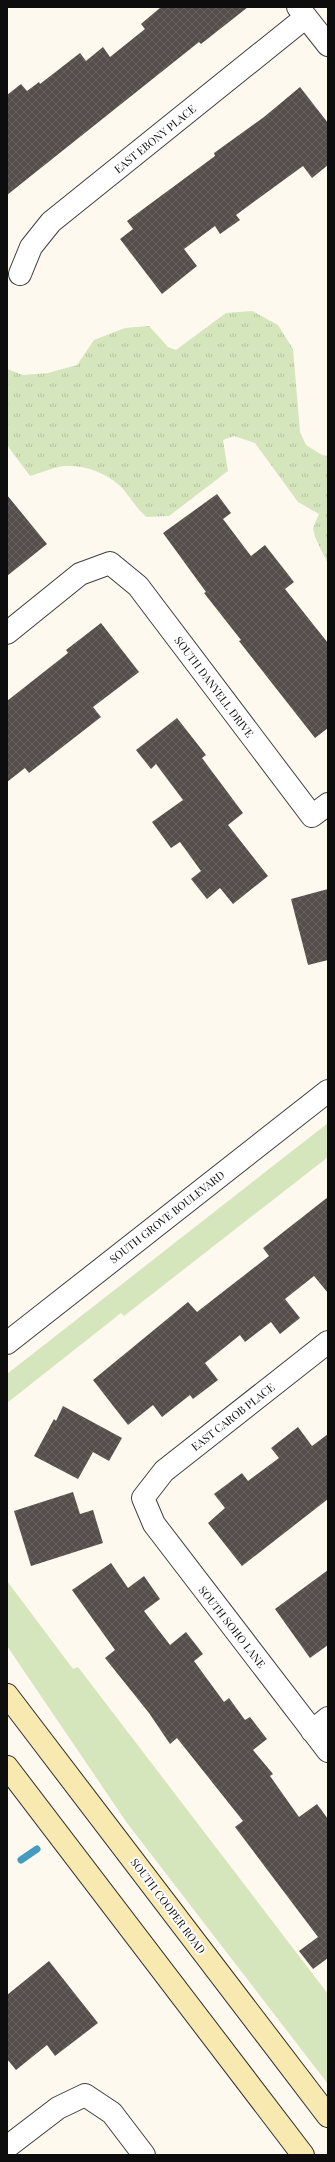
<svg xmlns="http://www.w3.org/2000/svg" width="335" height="2162" viewBox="0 0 335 2162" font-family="'Playfair Display',serif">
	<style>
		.grass { fill: #d5e5bc }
		.park { fill: url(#park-tufts) }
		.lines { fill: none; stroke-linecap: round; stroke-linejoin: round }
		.stream { stroke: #479ac0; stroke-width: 7 }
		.building { fill: url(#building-cross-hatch) }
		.minor-casing { stroke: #404040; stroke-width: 24 }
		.secondary-casing { stroke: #2f2f2f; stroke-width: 24 }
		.minor { stroke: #fff; stroke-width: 22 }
		.secondary { stroke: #f7e9b0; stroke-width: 22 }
		.labels { text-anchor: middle; stroke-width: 4; stroke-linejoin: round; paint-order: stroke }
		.street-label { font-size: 11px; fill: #0d0d0d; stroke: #fff }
	</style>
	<defs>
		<pattern id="park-tufts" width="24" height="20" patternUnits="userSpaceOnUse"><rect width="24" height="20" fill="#d5e5bc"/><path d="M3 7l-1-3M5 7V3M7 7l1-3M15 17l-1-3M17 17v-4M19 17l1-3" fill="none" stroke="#b6c3a0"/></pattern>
		<pattern id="building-cross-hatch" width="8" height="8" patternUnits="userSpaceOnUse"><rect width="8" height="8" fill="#554e4b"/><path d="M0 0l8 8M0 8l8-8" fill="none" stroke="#686360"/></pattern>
	</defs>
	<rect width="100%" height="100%" fill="#fdf9ef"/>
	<!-- grass -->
	<path class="grass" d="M328,1123v34l-204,159 -3,-3 -114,90v-29z
		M7,1581l66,88 5,-2 250,327v90l-201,-261 -120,-177z"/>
	<!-- park -->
	<path class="park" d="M252,311l26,14 15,24 7,83 6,13 16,10 6,1v108l-13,-27 -2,-9 6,-14 -21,-12 -43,-59 -21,-7 -11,4 5,31 -59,45 -22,1c-12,-9 -17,-22 -28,-32 -15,-13 -34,-20 -54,-19 -11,1 -24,7 -35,10l-23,-31v-76l16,6 25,-2 29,-8 17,-25 31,-12 24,-2 19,21 8,3 50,-37z"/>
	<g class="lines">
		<!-- stream -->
		<path class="stream" d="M21,1860l16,-11"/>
	</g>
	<!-- building -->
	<path class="building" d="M161,7h87l-47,37 -2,-2 -192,153v-100l14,-11 6,7 12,-9 1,2 40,-31 6,8 17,-14 7,10 35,-28 -4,-5z
		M300,87l28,36v42l-16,13 -9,-12 -67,49 4,5 -20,14 -5,-8 -31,23 13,17 -35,28 -42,-55 13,-10 -6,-8 88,-65 -1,-3 50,-36z
		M217,494l14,19 -8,6 28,37 14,-11 29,37 -9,7 43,54v85l-13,10 -76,-97 2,-1 -37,-47 2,-1 -43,-59z
		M7,495l40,49 -40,32z
		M101,623l38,49 -46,35 8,10 -72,56 -4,-5 -18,14v-81l61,-48 -2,-3z
		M177,718l29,37 -4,3 41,55 -15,12 40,51 -35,28 -13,-16 -13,11 -16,-20 10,-8 -21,-29 -9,6 -19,-26 31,-22 -27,-36 -5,5 -15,-19z
		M328,889v71l-20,5 -17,-66z
		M328,1197v96l-14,-17 -29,23 15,19 -20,16 -9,-12 -26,20 -5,-7 -35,28 13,17 -25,19 -3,-4 -28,22 -9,-12 -25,20 -35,-45 95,-78 9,10 72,-56 -6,-8z
		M63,1406l59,32 -13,23 -16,-9 -15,27 -44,-23 20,-37 2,2z
		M298,1427l14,19 16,-12v65l-86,67 -34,-43 17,-15 -11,-14 28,-21 6,8 31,-23 -8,-10z
		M73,1492l7,22 13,-4 10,33 -72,23 -17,-55z
		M111,1563l17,25 16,-12 16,23 -16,12 26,34 16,-13 17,22 -9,7 30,41 5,-4 16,22 5,-3 17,22 -14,11 20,24 -3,2 29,41 18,-13 11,15v139l-15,11 -14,-18 19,-14 -83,-110 8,-6 -66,-83 -7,6 -21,-31 -44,-55 10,-8 -43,-60z
		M328,1570v75l-18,13 -35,-49z
		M49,1961l49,62 -43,33 -8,-11 -31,25 -9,-11v-64z"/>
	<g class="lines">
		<!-- minor casing -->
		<g class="minor-casing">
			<path id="minor" d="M298,7l30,38
				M20,274l11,-27 20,-25 255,-205
				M7,633l73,-59 30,-11 28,23 174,230 16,-12
				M328,1342l-164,129 -21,27 11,26 174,227
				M7,1343l321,-252
				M312,1731l16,-13
				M7,2147l51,-39 27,-13 27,18 32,42"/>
		</g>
		<!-- secondary casing -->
		<g class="secondary-casing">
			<path id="secondary" d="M7,1695l321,421
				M7,1767l296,388"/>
		</g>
		<!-- minor -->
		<use href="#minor" class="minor"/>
		<!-- secondary -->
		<use href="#secondary" class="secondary"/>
	</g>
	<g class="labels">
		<!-- street labels -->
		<g class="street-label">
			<text transform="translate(155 139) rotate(-39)" y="4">EAST EBONY PLACE</text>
			<text transform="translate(214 687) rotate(53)" y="4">SOUTH DANYELL DRIVE</text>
			<text transform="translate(167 1217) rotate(-38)" y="4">SOUTH GROVE BOULEVARD</text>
			<text transform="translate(233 1417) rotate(-38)" y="4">EAST CAROB PLACE</text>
			<text transform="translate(232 1627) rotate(52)" y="4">SOUTH SOHO LANE</text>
			<text transform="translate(168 1906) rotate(53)" y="4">SOUTH COOPER ROAD</text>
		</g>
	</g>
	<!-- border -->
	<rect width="335" height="2162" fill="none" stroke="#0d0d0d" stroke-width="16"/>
</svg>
